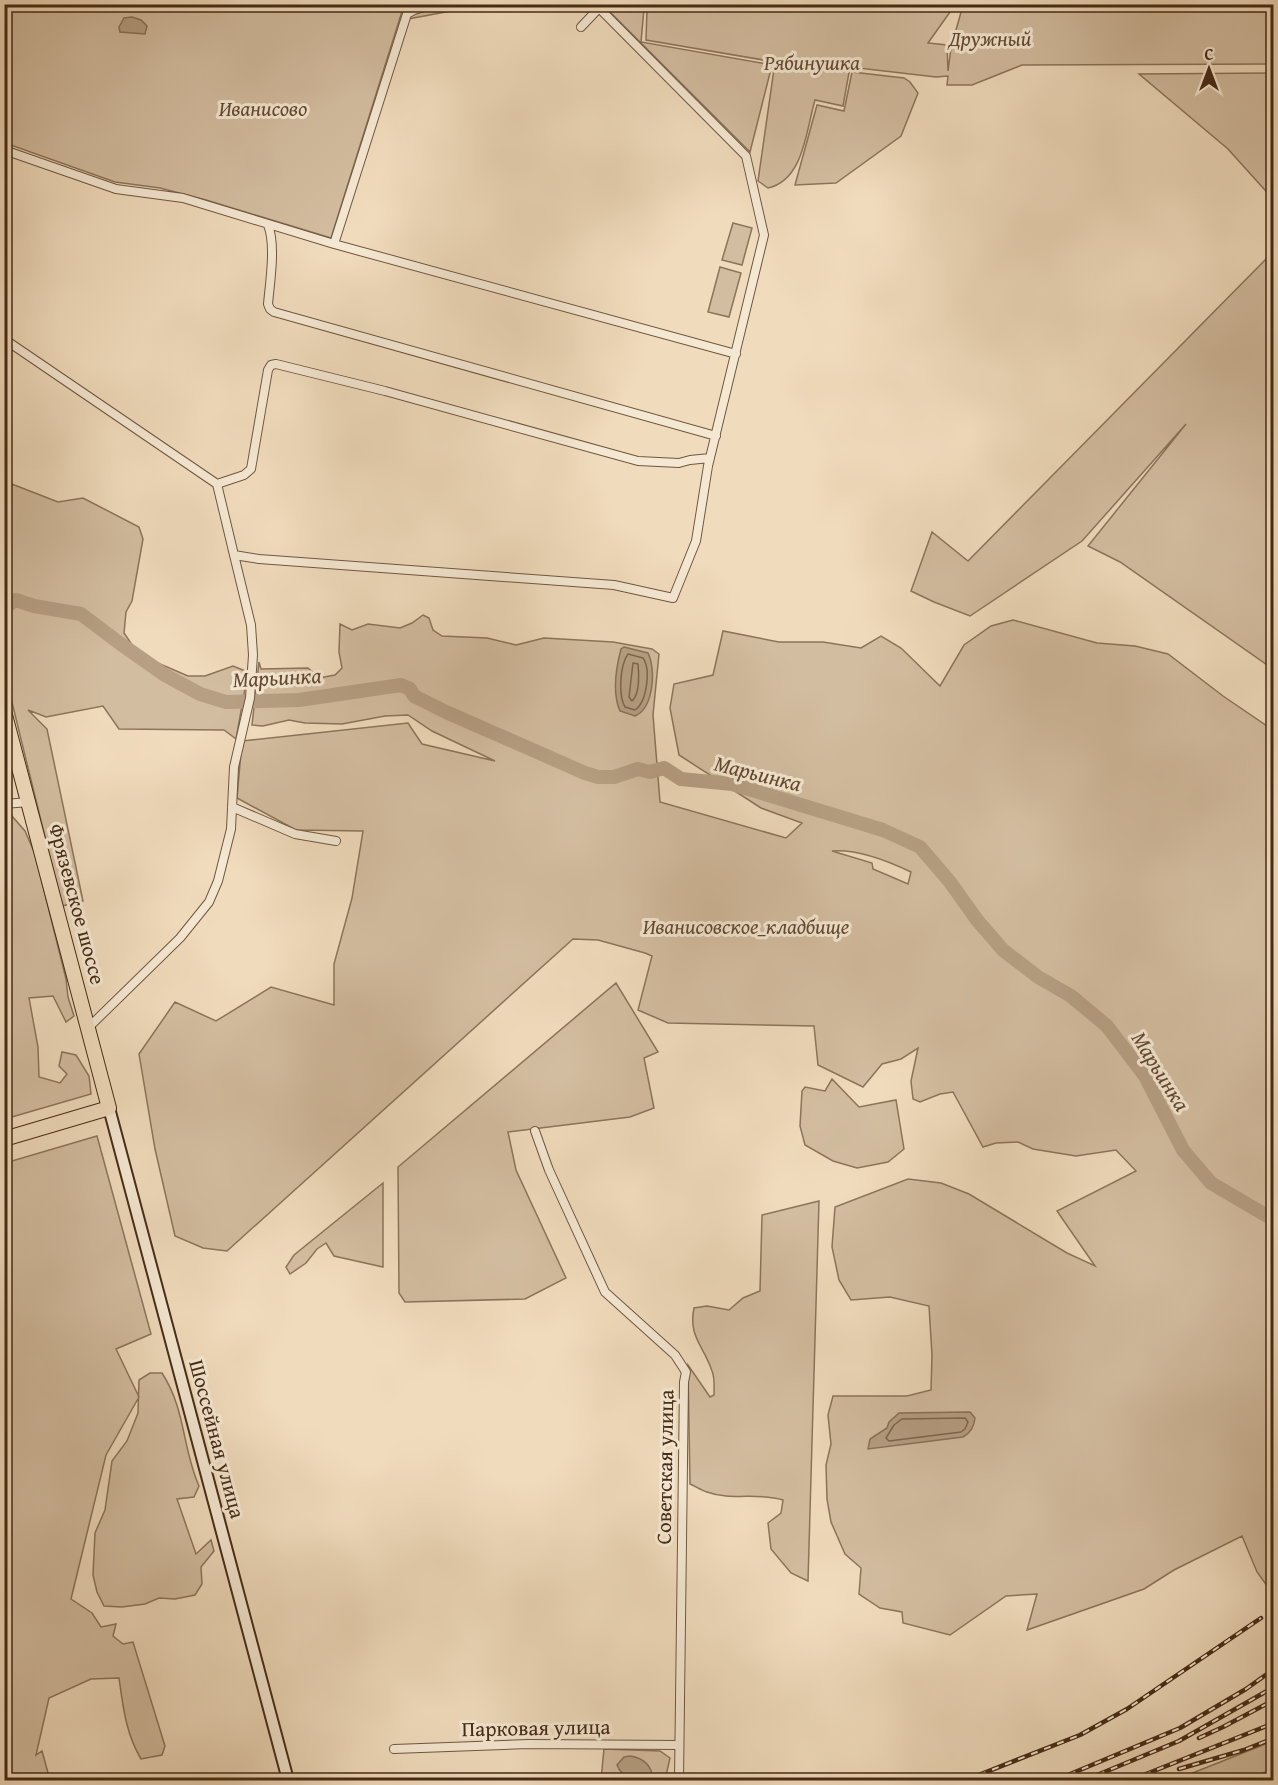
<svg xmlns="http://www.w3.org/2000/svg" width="1278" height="1785" viewBox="0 0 1278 1785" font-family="'Gentium Book Plus',serif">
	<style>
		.green { fill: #d3bda0; stroke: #8c745a; stroke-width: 1.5; fill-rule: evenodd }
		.water { fill: #b69f83; stroke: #897157; stroke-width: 1.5 }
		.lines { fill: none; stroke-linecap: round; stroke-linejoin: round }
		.shore { stroke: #7e654c; stroke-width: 1.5 }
		.river { stroke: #b69f83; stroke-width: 14 }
		.street-casing { stroke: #70573f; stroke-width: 10 }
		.secondary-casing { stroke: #462b15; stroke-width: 14 }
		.highway-casing { stroke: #462b15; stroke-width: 16 }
		.street { stroke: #f5e8d3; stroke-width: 8 }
		.secondary { stroke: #f5e8d3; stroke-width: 10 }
		.highway { stroke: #f0dbbc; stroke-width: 14 }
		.rail-casing { stroke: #462b15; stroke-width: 4.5 }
		.rail { stroke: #f5e8d3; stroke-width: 2; stroke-dasharray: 7; stroke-linecap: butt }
		.labels { text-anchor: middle; stroke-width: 6; stroke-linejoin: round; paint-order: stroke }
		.park-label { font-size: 21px; font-style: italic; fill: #624831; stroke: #f5e8d3 }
		.street-label { font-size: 21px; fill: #462b15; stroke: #f5e8d3 }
		.water-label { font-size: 22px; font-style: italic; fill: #624830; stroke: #f5e8d3 }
	</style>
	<rect width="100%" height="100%" fill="#f0dbbc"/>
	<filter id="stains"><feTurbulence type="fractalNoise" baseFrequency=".00333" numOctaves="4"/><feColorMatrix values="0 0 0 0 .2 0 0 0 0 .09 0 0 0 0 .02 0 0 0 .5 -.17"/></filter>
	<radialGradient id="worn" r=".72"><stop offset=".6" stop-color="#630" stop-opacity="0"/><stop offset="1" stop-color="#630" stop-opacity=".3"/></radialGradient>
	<!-- green -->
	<path class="green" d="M4,5h400l-73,233 -125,-38 -46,-12 -45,-6 -110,-39z
		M411,5h72l-75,14z
		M603,5h352l-27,38 19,2 1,26 3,-23 12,-43h310v59l-251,1 -50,20h-25l1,-9 -12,1 -86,-10 -7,39 -28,-6c-9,30 -11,80 -47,88l-10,-7 17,-119 -129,-22 1,-31h-3l-3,33 131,23 -22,87z
		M852,72l52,6 6,4 8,11 -17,43 -65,47 -41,2 22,-80 27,6z
		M1273,73v126l-45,-50 -89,-75z
		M733,223l19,5 -10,37 -20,-5z
		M1266,259l8,1 -1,409 -153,-107 -32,-16 98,-122 -104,117 -112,75 -36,-14 -23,-11 21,-59 36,29z
		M720,267l21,6 -12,44 -21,-5z
		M4,481l54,21 25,-4 56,29 4,12 -11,62 -6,11 -2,21 15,22 49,21h17l28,-10 15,6 -12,67 -12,-9 -105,-1 -16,-23 -57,11 -18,-7 19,19 36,172 -21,5 -57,-232z
		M423,615l6,3 4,12 9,6 45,2 29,7 28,-7 69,4 39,7 7,5 -6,61 7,87 126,36 16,-15 -41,-15 -82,-53 -9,-47 4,-24 39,-9 10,-44 56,11h44l38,6 20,-12 20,12 39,38 24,-41 27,-19 22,-6 84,23 38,3 33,8 55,42 50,34v864l-16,-22 -15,-36 -68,34 -30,19 -117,41 10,-36 -31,2 -56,39 -47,-12 -1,-11 -22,-4 -21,-14 2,-26 -16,-14 -14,-32 -4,-23 -1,-34 5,-21 -3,-29 5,-19h74l24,-6 1,-35 -3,-49 -39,-9 -39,3 -12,-20 -7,-33 3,-40 73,-28 33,4 28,11 98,59 28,13 -38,-55 79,-40 -20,-21 -40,6 -43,-7 -15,-7 -22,1 -13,4 -30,-55 -13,2 -20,8 -7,-3 -2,-18 7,-33 -17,11 -19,5 -19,23 -45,-22 -4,-39 -146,-3 -30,-13 14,-54 -7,-3 -47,-13 -25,-1 -346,312 -24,-3 -28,-12 -20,-87 -16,-95 36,-52 41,19 55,-34 63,18v-41l18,-66 11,-67 -67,-1 -59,-32 5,-57 166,-18 14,21 73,17 -63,-30 -24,-16 -23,1 -43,8 -37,-1 -16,-3 -26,6 -11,-1 7,-63 2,7 47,-1 11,10 16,-3 7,-7 -3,-16 1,-28 12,6 16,-6 32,4 12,-5zM832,851c24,-2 56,10 79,21l-3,12 -35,-15 -1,-6z
		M5,813l6,2 14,16 10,23 31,125 2,18 6,19 -8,6 -13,-26 -24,2 9,49 1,30 21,6 7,-9 -8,-8 3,-14 14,3 13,21 2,18 -86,25z
		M616,983l42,69 -14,6 10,50 -24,9 -122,15 8,38 50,108 -41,21 -120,3 -6,-9 -1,-126z
		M832,1079l27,28 37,-7 8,49 -16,13 -31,6 -24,-7 -28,-16 -5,-19 2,-35 3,-4 20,4z
		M97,1136l54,198 -35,15 23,48 -33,58 -35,144 21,14 9,14 15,-3 -3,12 10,8 10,-2 32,104 -3,9 -21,4c-15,-25 -18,-52 -22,-81l-28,1 -42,19 -13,57 6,-4 8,29h-45v-617z
		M383,1183v84l-49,-11 -8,-13 -9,6 -11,14 -16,11 -4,-7 8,-12z
		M819,1201l-11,380 -17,-8 -20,-24 -3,-26 13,-10 2,-13c-25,-8 -52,1 -76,-8 -6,-2 -12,-6 -17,-8l-2,-119 22,32 4,-2c0,-8 1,-17 -2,-24 -8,-25 -24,-34 -18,-63l13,-2 22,4 14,-12 17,-7 2,-76z
		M150,1373h12c24,37 20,75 37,113l-5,11 -17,2 19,55 15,-14 3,11 -13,16 1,17 -7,11 -20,4 -16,-1 -14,6 -23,3 -18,-1 -7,-14 -4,-17 2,-42 10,-23 7,-49 15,-20 11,-28 1,-33z
		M1273,1741v27l-24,12h-74z
		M604,1749l56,2 10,7 -5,22h-64z"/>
	<!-- water -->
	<path class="water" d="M132,17l9,3 6,6 -2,8 -25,-2 -1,-5 5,-9z
		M624,647l24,6c8,16 6,55 -13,63l-15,-5c-8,-18 -4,-43 1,-62z
		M970,1412l5,6c-1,9 -4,14 -12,19l-95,12 2,-10 17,-11 2,-6 10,-9z
		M630,1756c14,2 22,9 23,24 -14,1 -30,1 -36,-15l7,-8z"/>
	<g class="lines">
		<!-- shore -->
		<path class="shore" d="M628,654l15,4c8,11 4,44 -8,52l-10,-3c-7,-12 -5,-42 3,-53z
			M633,663l5,1c1,11 2,30 -6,37l-3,-4z
			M965,1418l3,4 -3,7 -4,3 -72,9 -3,-3 8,-13 8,-6z"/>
		<!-- river -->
		<path class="river" d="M4,601l4,4 8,-5 18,6 47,8 37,28 47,33 35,19 26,8 73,-2 102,-15 9,4 4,7 32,16 139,61 13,4h16l24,-8 12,3 14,-4 17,11 51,5 151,46 37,17 30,35 27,38 26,30 35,27 33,19 36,30 38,50 38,74 28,33 63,37"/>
		<!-- street casing -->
		<g class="street-casing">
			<path id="street" d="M581,27l18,-19
				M4,150l112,39 67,9 151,46 402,110
				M268,225c8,20 2,57 0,79l2,5 4,3 442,124
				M334,244l73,-230 7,-4 22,-6
				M4,339l213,145 17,71
				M217,484l27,-9 7,-6 17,-99 3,-5 5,-1 109,27 253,70 41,2 11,-3 20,-2
				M4,804l25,-2
				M232,807l63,27 41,7
				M88,1028l92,-90 29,-36 9,-21 13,-52 3,-62 16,-69 3,-43 -2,-30 -17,-70 25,4 355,26 59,13 23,-57 12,-75 56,-231 -18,-79 -151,-152
				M535,1131l14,39 56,122 70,63 11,17 -2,10 -5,398
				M394,1749l134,-5 151,1
				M1261,1780l13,-6"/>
		</g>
		<!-- secondary casing -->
		<g class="secondary-casing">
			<path id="secondary" d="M109,1108l179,672"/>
		</g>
		<!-- highway casing -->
		<g class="highway-casing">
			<path id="highway" d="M4,711l105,397 -105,31"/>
		</g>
		<!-- street -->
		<use href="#street" class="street"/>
		<!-- secondary -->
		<use href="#secondary" class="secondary"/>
		<!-- highway -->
		<use href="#highway" class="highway"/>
		<!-- rail casing -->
		<g class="rail-casing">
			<path id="rail" d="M1199,1738l24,-11 51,-27
				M1179,1769l65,-19 30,-12
				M966,1780l114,-45 47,-26 134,-91
				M1056,1780l124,-52 66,-39 28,-20
				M1085,1780l94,-39 95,-54
				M1131,1780l143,-57"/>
		</g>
		<!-- rail -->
		<use href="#rail" class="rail"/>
	</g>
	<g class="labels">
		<!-- park labels -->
		<g class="park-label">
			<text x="990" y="46">Дружный</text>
			<text x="812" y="70">Рябинушка</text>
			<text x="263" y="116">Иванисово</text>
			<text x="746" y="934">Иванисовское_кладбище</text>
		</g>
		<!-- street labels -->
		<g class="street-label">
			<text transform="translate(77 904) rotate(75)" y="7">Фрязевское шоссе</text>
			<text transform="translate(217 1439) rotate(75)" y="7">Шоссейная улица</text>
			<text transform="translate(665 1467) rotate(-89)" y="7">Советская улица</text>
			<text transform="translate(536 1728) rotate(-1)" y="7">Парковая улица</text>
		</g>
		<!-- water labels -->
		<g class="water-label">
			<text transform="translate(277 677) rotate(-3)" y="8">Марьинка</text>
			<text transform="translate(758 773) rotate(14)" y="8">Марьинка</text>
			<text transform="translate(1161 1071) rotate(58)" y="8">Марьинка</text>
		</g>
	</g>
	<!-- margin -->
	<rect width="1278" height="1785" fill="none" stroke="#f0dbbc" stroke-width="24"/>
	<rect x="6" y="6" width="1266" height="1773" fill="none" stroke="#462b15" stroke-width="3"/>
	<rect x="12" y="12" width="1254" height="1761" fill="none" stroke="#462b15" stroke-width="1.5"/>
	<!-- north arrow -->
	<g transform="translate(1209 69)" stroke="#f5e8d3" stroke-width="4.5" paint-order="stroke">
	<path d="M0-4.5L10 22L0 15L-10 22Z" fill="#462b15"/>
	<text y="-9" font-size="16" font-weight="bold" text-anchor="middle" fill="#462b15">С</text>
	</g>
	<rect width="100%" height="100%" filter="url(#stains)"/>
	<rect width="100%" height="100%" fill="url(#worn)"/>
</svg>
